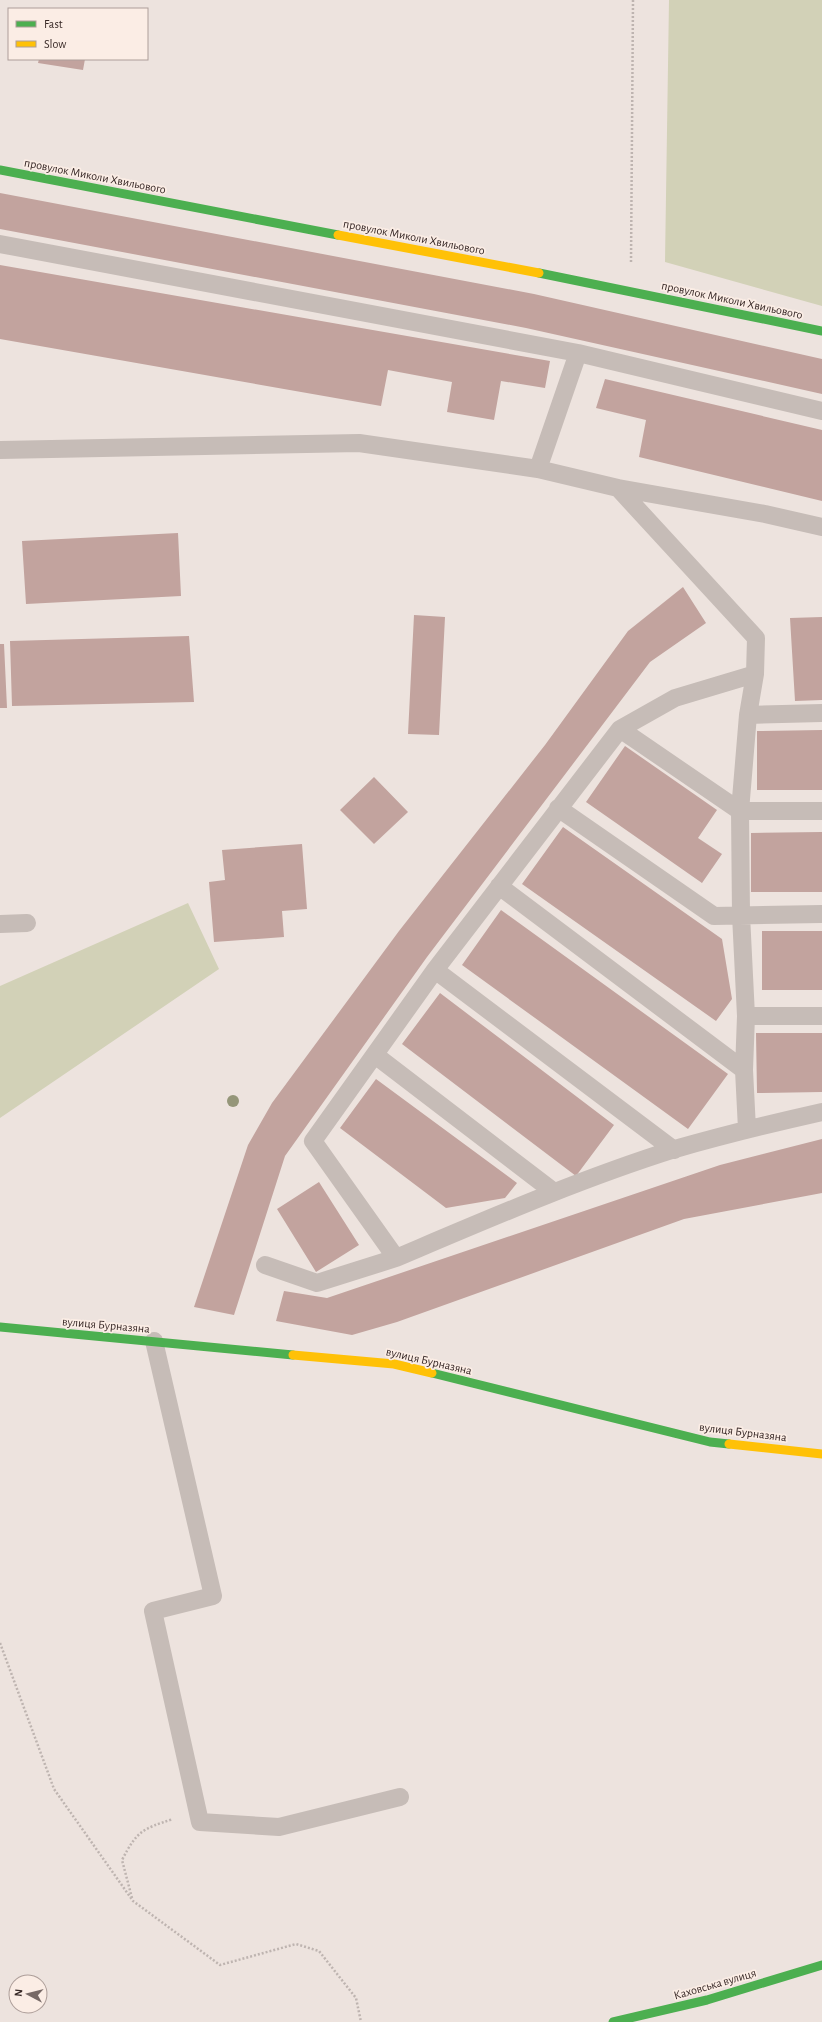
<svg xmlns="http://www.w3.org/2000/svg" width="822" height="2022" viewBox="0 0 822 2022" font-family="'Alegreya Sans',sans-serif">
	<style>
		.green { fill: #d2d1b7 }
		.building { fill: #c2a39e }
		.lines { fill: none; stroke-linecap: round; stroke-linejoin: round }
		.path { stroke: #beb4b0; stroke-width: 2.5; stroke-dasharray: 2 2; stroke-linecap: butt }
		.lane { stroke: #c6bcb7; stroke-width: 18 }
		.fast { stroke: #4caf50; stroke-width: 9 }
		.slow { stroke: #ffc107; stroke-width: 9 }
		.tree { fill: #959679 }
		.labels { text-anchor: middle; stroke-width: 3.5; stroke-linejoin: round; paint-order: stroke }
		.street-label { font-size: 12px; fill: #372826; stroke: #fbede5 }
	</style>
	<rect width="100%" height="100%" fill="#ede3de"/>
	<!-- green -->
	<path class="green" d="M669,0h153v306l-157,-44z
		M188,903l31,66 -219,149v-132z"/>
	<!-- building -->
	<path class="building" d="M39,59h46l-2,11 -45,-7z
		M0,193l534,101 288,65v35l-296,-66 -526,-99z
		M0,265l550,96 -5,27 -44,-7 -7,39 -47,-8 5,-30 -64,-12 -7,36 -381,-67z
		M605,379l217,51v71l-183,-44 7,-37 -50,-12z
		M178,533l3,63 -155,8 -4,-63z
		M683,587l23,36 -56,39 -223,295 -142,199 -51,159 -40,-8 54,-162 24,-42 127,-172 146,-186 83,-114z
		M414,615l31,2 -6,118 -31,-1z
		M822,617v83l-27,1 -5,-83z
		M189,636l5,66 -182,4 -2,-65z
		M0,644h4l3,64h-7z
		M822,730v60h-65v-59z
		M625,746l92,64 -19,28 24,16 -20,29 -116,-81z
		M374,777l34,35 -34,32 -34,-34z
		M563,827l159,112 10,60 -16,22 -194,-137z
		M822,832v60h-71v-59z
		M302,844l5,65 -25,2 2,26 -70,5 -5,-60 16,-2 -3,-30z
		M501,910l227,164 -40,55 -226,-164z
		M762,931h60v59h-60z
		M440,993l174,132 -38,51 -174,-132z
		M756,1033h66v59l-65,1z
		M376,1079l141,104 -12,15 -59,10 -106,-80z
		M822,1139v54l-138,26 -287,103 -45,13 -76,-14 8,-30 43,7 393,-133z
		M319,1182l40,63 -43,27 -39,-63z"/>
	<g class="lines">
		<!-- path -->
		<path class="path" d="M631,262l2,-262
			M0,1643l54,146 79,112 87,64 76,-21 23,7 37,47 5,24
			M132,1898l-10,-38c15,-29 20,-31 51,-41"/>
		<!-- lane -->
		<path class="lane" d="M0,244l578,109 -40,116
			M578,353l244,58
			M0,450l359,-7 179,26 80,19 138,150 -1,36 -7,41 -8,96 1,104 5,101 -2,54 3,59
			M618,488l147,26 57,13
			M755,674l-80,24 -55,31 -185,241 -122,171 83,117c92,-39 184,-79 279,-109 49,-14 98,-26 147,-37
			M748,715l74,-2
			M620,729l120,82h82
			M558,808l156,108 108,-2
			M499,886l245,184
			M0,924l27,-1
			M435,970l239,180
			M746,1016h76
			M375,1055l179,137
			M265,1265l52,18 79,-25
			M154,1341l59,255 -60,15 47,211 79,5 121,-30"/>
		<!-- fast -->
		<path class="fast" d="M0,170l338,65
			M539,273l283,58
			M0,1327l293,28
			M432,1373l278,69 19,2
			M613,2022l94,-22 115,-35"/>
		<!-- slow -->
		<path class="slow" d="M338,235l201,38
			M293,1355l101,9 38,9
			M729,1444l93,10"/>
	</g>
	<!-- trees -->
	<circle class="tree" cx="233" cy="1101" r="6"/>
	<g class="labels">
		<!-- street labels -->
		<g class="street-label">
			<text transform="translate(95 176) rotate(11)" y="4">провулок Миколи Хвильового</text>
			<text transform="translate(414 237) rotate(11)" y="4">провулок Миколи Хвильового</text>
			<text transform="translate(732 300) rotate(12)" y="4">провулок Миколи Хвильового</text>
			<text transform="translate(106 1325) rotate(5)" y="4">вулиця Бурназяна</text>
			<text transform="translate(429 1361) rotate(13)" y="4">вулиця Бурназяна</text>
			<text transform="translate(743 1432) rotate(7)" y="4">вулиця Бурназяна</text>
			<text transform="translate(715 1984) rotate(-16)" y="4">Каховська вулиця</text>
		</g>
	</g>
	<!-- legend -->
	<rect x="8" y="8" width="140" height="52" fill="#fbede5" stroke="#ad9e99"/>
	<rect x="16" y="21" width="20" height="6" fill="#4caf50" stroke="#ad9e99"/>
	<text x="44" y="28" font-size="12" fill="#372826">Fast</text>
	<rect x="16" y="41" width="20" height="6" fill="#ffc107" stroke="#ad9e99"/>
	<text x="44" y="48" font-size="12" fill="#372826">Slow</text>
	<!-- north arrow -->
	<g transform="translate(28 1994) rotate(277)"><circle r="19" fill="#fbede5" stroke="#ad9e99"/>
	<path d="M0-3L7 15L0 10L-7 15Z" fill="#776966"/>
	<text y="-6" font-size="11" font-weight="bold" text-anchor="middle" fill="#372826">N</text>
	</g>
</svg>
